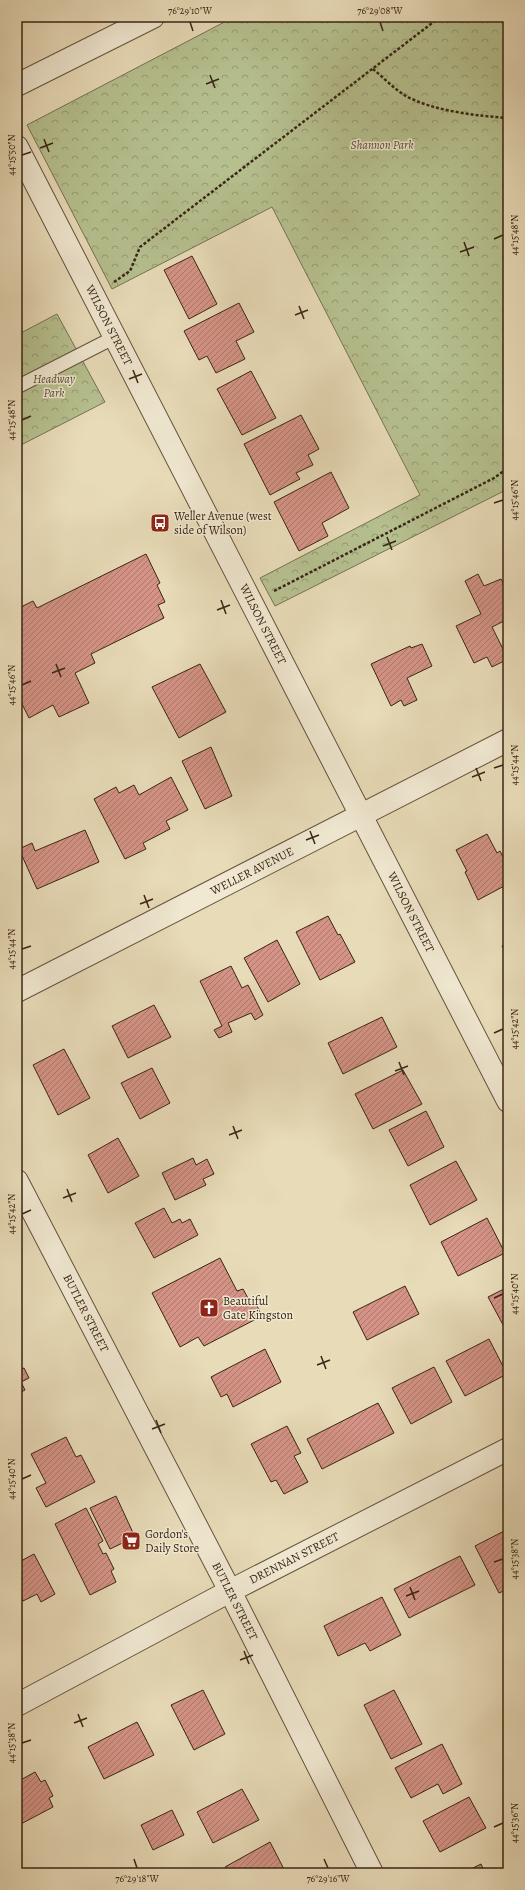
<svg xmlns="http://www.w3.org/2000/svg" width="525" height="1890" viewBox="0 0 525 1890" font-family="Alegreya,serif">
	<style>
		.park { fill: url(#park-crowns); stroke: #777252 }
		.building { fill: url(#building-hatch); stroke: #382415 }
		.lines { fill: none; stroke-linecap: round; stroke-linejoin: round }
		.service-casing { stroke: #64523e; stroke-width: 15 }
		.minor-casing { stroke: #64523e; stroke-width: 24 }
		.tertiary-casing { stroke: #64523e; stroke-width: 24 }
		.path { stroke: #382415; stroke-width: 2.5; stroke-dasharray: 3 2; stroke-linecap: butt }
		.service { stroke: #f0e8d1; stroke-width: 13 }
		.minor { stroke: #f0e8d1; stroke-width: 22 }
		.tertiary { stroke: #f0e8d1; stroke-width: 22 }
		.ticks { fill: none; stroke: #382415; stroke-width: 1.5 }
		.labels { text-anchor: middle; stroke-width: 3; stroke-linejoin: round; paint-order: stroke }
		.park-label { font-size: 12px; font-style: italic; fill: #584b34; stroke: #f0e8d1 }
		.street-label { font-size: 12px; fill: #382415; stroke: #f0e8d1 }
		.poi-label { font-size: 12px; fill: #382415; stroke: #f0e8d1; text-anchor: start }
		.neatline { fill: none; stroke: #382415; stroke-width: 1.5 }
		.ticks-label { font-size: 10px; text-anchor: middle; fill: #382415 }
	</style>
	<defs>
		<pattern id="park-crowns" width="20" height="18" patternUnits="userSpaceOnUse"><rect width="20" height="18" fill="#b6c08f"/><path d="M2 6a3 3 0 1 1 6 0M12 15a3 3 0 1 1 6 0" fill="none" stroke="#959c74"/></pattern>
		<pattern id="building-hatch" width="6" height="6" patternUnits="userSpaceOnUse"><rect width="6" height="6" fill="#d49386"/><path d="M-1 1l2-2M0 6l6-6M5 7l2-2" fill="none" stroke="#ad786c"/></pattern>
	</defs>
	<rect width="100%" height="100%" fill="#e8dbb8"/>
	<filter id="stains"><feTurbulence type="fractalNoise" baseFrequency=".005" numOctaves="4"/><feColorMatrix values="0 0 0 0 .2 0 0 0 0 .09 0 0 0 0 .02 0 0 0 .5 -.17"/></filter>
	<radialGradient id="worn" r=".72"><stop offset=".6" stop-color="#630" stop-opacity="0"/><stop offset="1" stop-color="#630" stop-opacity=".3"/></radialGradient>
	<!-- park -->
	<path class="park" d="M234,17h274v472l-233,117 -15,-28 160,-83 -148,-288 -160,82 -85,-164z
		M57,314l48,88 -88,45v-112z"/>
	<!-- building -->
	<path class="building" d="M192,256l25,48 -28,15 -25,-49z
		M239,303l15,29 -18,9 9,18 -29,14 -9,-17 -8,4 -15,-29z
		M251,371l25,47 -34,17 -25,-46z
		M301,415l18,34 -11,6 5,10 -17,8 4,6 -30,16 -26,-51z
		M331,472l18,36 -27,15 6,13 -29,15 -25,-49z
		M146,554l14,29 -3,2 8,17 -7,3 6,13 -73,36 4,9 -20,10 14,30 -30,14 -6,-12 -24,13 -12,-24v-85l16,-8 4,7z
		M478,574l6,12 17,-7 7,13v27l-16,8 16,32 -16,8 -5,-10 -13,6 -18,-37 25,-12 -16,-33z
		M422,644l10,22 -25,12 10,22 -13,6 -3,-6 -10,6 -20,-42 39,-18 1,2z
		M200,664l26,48 -47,26 -27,-51z
		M211,747l21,49 -27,13 -23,-48z
		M171,777l17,33 -22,11 4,8 -27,14 3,6 -21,10 -31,-60 22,-12 3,6 15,-8 5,10z
		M85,830l14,32 -62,27 -18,-40 13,-6 3,8z
		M487,834l10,19 3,-2 8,16v17l-30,16 -13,-28 2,-1 -11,-21z
		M328,916l10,19 2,-1 15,28 -35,18 -24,-48z
		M277,940l23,44 -32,18 -24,-44z
		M508,942v15l-6,-11z
		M231,966l11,22 6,-3 15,30 -8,5 -4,-7 -23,10 4,9 -13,6 -5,-8 8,-4 -22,-45z
		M154,1005l17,32 -43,21 -16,-32z
		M382,1017l15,30 -54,27 -15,-31z
		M64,1049l26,49 -32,17 -25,-50z
		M152,1068l18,35 -30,16 -19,-36z
		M403,1070l19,34 -49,25 -18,-35z
		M426,1111l18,36 -36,19 -19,-36z
		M118,1138l21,38 -31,17 -20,-38z
		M193,1158l3,7 11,-6 7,15 -11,5 3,6 -31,15 -13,-27z
		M456,1161l21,39 -47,25 -20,-40z
		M164,1208l8,15 8,-4 2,4 8,-4 8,16 -44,23 -19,-35z
		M487,1218l18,35 -47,23 -17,-34z
		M220,1258l17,33 6,-2 6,11 4,-2 9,18 -58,30 -6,-9 -18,10 -28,-54z
		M405,1286l14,28 -52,26 -14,-28z
		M508,1287v47l-20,-37z
		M489,1339l18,35 -42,22 -19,-35z
		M265,1349l16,33 -48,25 -6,-13 -6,3 -10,-20z
		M434,1367l18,35 -41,22 -19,-36z
		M24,1368l5,10 -8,4 4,8 -8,4v-23z
		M378,1403l16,30 -72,36 -15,-30z
		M287,1426l14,27 -7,3 14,26 -24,12 -8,-14 -5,2 -20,-38z
		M66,1437l10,20 5,-2 14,27 -49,25 -10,-19 10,-5 -15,-29z
		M116,1496l19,41 -25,12 -20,-41z
		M86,1508l17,33 -5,3 5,10 3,-1 8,16 -3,2 5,11 -26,13 -35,-71z
		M508,1529v60l-9,4 -24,-47z
		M34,1554l21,40 -14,8 -4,-8 -14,7 -6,-12v-26z
		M460,1556l15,29 -66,33 -15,-29z
		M382,1597l19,38 -31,16 -5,-8 -27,13 -14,-30z
		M203,1690l22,44 -31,16 -23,-45z
		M394,1690l28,54 -31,15 -27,-54z
		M137,1722l17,33 -50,24 -16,-32z
		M442,1744l20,40 -19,10 -5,-10 -27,14 -16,-30z
		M35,1772l6,10 4,-2 8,16 -4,2 4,9 -36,19v-44z
		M242,1789l17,31 -46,23 -16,-31z
		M469,1797l17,31 -46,24 -17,-31z
		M172,1810l12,25 -31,15 -12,-25z
		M270,1842l16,31h-58l-3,-6z
		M481,1864l4,9h-22z"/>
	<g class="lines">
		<!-- service casing -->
		<g class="service-casing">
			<path id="service" d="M17,387l98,-50"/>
		</g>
		<!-- minor casing -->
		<g class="minor-casing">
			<path id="minor" d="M17,85l136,-68
				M17,147l491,954
				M17,1181l213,410 142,282
				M17,1705l213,-114 278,-142"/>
		</g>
		<!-- tertiary casing -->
		<g class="tertiary-casing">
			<path id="tertiary" d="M17,991l491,-251"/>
		</g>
		<!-- path -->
		<path class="path" d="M373,69c10,8 21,20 33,27 27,15 72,20 102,22
			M114,282l16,-11 10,-24 300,-230
			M274,591l220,-113 14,-10"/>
		<!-- service -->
		<use href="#service" class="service"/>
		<!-- minor -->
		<use href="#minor" class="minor"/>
		<!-- tertiary -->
		<use href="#tertiary" class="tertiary"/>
	</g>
	<!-- ticks -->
	<path class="ticks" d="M190,22l3,9M380,22l3,9M210,75l5,13M206,84l13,-5M44,139l5,13M40,148l13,-5M22,155l9,-3M494,239l9,-4M464,242l5,14M460,252l14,-5M299,306l5,13M295,315l13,-5M133,370l5,13M129,379l13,-5M22,420l9,-4M494,503l9,-3M387,537l5,13M383,546l13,-5M221,600l5,14M217,610l13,-5M56,664l5,13M52,673l13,-5M22,685l9,-4M476,768l5,13M494,768l9,-3M472,777l13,-5M310,831l5,13M306,840l13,-5M144,895l5,13M140,904l13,-5M22,949l9,-3M494,1033l9,-4M399,1062l5,13M395,1071l13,-5M233,1126l5,13M229,1135l13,-5M67,1189l5,13M63,1198l13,-5M22,1214l9,-4M494,1298l9,-4M321,1356l5,13M317,1365l13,-5M156,1420l5,13M152,1429l13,-5M22,1479l9,-4M494,1562l9,-3M410,1587l5,13M406,1596l13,-5M244,1651l5,13M240,1660l13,-5M78,1714l5,13M74,1723l13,-5M22,1743l9,-3M494,1827l9,-4M134,1859l3,9M324,1859l4,9"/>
	<!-- icons -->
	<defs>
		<g id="bus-square" transform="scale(1)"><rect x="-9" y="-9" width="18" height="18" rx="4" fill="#8f2418" stroke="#f0e8d1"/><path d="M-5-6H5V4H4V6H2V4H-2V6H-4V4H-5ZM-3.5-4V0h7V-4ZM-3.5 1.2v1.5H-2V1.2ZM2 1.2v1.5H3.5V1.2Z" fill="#fff"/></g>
		<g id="church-square" transform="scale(1)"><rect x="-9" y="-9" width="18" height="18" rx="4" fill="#8f2418" stroke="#f0e8d1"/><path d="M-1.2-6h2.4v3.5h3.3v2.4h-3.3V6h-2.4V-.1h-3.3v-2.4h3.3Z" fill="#fff"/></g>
		<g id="supermarket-square" transform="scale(1)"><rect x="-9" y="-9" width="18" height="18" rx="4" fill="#8f2418" stroke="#f0e8d1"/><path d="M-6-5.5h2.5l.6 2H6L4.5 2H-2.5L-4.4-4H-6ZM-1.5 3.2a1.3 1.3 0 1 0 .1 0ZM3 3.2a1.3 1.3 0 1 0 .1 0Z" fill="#fff"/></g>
	</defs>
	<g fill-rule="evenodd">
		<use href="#bus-square" x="160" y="523"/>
		<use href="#church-square" x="209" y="1308"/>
		<use href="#supermarket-square" x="131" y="1541"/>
	</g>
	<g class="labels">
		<!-- park labels -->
		<g class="park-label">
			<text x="382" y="149">Shannon Park</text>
			<text x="54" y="383">Headway<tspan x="54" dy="14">Park</tspan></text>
		</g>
		<!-- street labels -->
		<g class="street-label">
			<text transform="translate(109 325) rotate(63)" y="4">WILSON STREET</text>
			<text transform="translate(263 624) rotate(63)" y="4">WILSON STREET</text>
			<text transform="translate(252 871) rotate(-27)" y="4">WELLER AVENUE</text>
			<text transform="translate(411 912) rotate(63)" y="4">WILSON STREET</text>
			<text transform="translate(86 1313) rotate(63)" y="4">BUTLER STREET</text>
			<text transform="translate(294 1558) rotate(-27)" y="4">DRENNAN STREET</text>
			<text transform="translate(235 1601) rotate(63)" y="4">BUTLER STREET</text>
		</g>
		<!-- poi labels -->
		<g class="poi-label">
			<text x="174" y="520">Weller Avenue (west<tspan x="174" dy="14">side of Wilson)</tspan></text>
			<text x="223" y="1305">Beautiful<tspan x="223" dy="14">Gate Kingston</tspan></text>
			<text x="145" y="1538">Gordon's<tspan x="145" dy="14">Daily Store</tspan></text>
		</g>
	</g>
	<!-- margin -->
	<rect width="525" height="1890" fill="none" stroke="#e8dbb8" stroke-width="44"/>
	<rect x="22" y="22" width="481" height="1846" class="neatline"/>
	<g class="ticks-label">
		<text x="190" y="14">76°29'10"W</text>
		<text x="380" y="14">76°29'08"W</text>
		<text transform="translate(11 155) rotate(-90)" y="4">44°15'50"N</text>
		<text transform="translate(514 235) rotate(-90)" y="4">44°15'48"N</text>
		<text transform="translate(11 420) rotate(-90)" y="4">44°15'48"N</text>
		<text transform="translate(514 500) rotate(-90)" y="4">44°15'46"N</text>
		<text transform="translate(11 685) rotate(-90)" y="4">44°15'46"N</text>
		<text transform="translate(514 765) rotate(-90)" y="4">44°15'44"N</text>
		<text transform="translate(11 949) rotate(-90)" y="4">44°15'44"N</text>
		<text transform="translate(514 1029) rotate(-90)" y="4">44°15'42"N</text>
		<text transform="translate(11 1214) rotate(-90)" y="4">44°15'42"N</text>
		<text transform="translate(514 1294) rotate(-90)" y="4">44°15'40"N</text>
		<text transform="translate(11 1479) rotate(-90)" y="4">44°15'40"N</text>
		<text transform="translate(514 1559) rotate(-90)" y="4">44°15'38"N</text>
		<text transform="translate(11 1743) rotate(-90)" y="4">44°15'38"N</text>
		<text transform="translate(514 1823) rotate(-90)" y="4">44°15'36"N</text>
		<text x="137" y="1882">76°29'18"W</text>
		<text x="328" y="1882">76°29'16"W</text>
	</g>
	<rect width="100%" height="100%" filter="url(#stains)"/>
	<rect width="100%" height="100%" fill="url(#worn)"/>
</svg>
